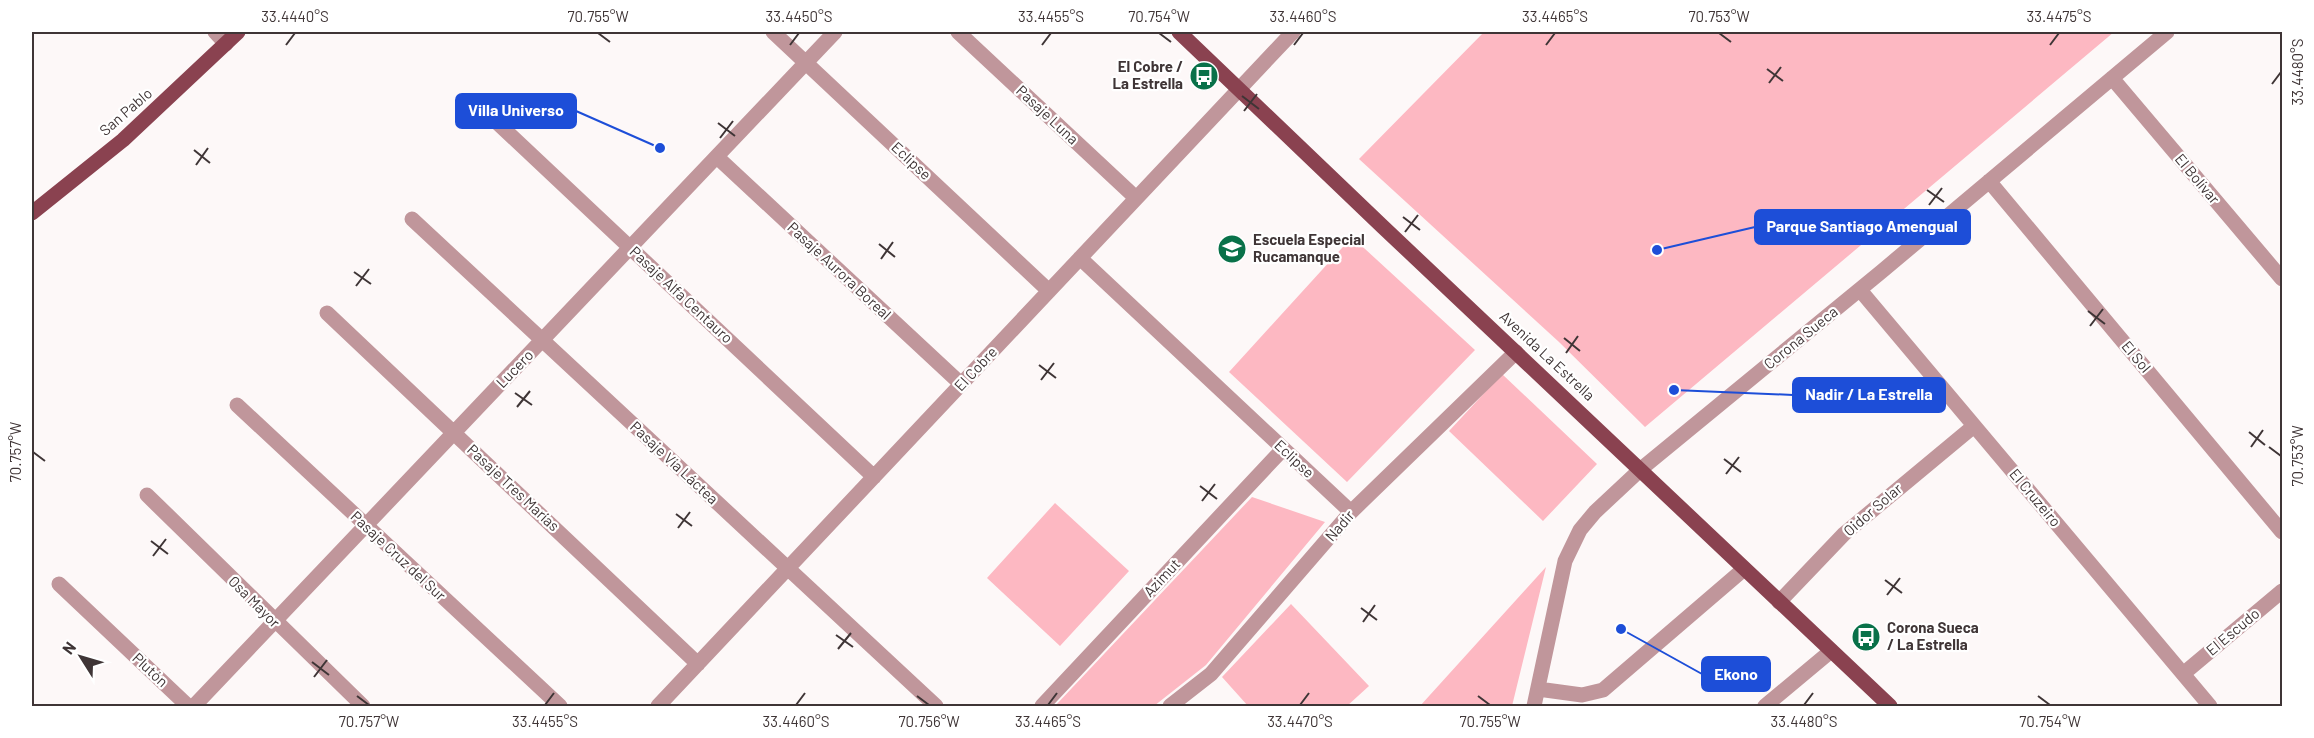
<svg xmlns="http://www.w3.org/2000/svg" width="2314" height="738" viewBox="0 0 2314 738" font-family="Barlow,sans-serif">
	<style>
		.green { fill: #fdb8c2 }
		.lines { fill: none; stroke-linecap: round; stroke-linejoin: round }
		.minor { stroke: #c0969b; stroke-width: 15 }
		.major { stroke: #8a4250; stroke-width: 15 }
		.ticks { fill: none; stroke: #3f3536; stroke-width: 2 }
		.labels { text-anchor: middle; stroke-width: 4.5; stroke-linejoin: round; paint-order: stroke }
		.poi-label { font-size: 15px; font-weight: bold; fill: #3f3536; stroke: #fff; text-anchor: start }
		.street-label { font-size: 15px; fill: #3f3536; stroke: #fff }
		.leader { fill: none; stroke: #1d4ed8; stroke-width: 2 }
		.callout-dot { fill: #1d4ed8; stroke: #fff; stroke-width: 2 }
		.callout { fill: #1d4ed8; stroke: #1d4ed8; stroke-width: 2 }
		.callout-label { font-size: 16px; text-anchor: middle; font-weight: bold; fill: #fff }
		.neatline { fill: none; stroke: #3f3536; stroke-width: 2 }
		.ticks-label { font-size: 15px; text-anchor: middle; fill: #3f3536 }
	</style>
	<rect width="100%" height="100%" fill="#fdf8f8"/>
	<!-- green -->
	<path class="green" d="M1484,32h630l-469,395 -86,-85 -200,-183z
		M1352,237l123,113 -128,132 -118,-110z
		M1502,374l95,90 -54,57 -94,-90z
		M1252,497l73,25 -119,143 -52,41h-99z
		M1055,503l74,68 -69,75 -73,-68z
		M1546,567l-34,139h-92z
		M1291,604l78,82 -22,20h-99l-26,-29z"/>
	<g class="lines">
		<!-- minor -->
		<path class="minor" d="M215,32l11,12
			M773,32l276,259
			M958,32l178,166
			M2112,78l170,201
			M488,114l386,363
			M717,157l244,227
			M1989,181l293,351
			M412,219l524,487
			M1080,258l271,254
			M1860,290l350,416
			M327,313l371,351
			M237,405l323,301
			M147,495l216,211
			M59,584l129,122
			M1779,602l65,-68 130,-108
			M2183,674l99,-83
			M1538,689l44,6 21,-5 141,-121
			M194,706l641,-674
			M658,706l635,-674
			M1042,706l241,-257
			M1170,706l41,-32 140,-162 165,-160
			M1534,706l31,-145 15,-31 15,-18 46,-43 240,-197 286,-240
			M1765,706l66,-55"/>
		<!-- major -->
		<path class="major" d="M1179,32l204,195 507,479
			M32,213l91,-73 115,-108"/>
	</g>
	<!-- ticks -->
	<path class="ticks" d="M598,33l12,9M1159,33l12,9M1719,33l12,9M286,45l9,-12M790,45l9,-12M1042,45l9,-12M1294,45l9,-12M1546,45l9,-12M2050,45l9,-12M1767,69l16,12M1769,83l12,-16M2272,84l9,-12M1242,96l17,13M1244,111l13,-17M718,123l17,13M720,138l13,-17M194,150l16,13M196,165l12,-17M1927,190l17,12M1929,205l13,-17M1403,217l17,13M1405,232l13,-17M879,244l16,13M881,259l12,-17M354,272l17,12M356,286l13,-17M2088,311l17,13M2090,326l13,-17M1564,338l16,13M1566,353l12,-17M1039,365l17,13M1041,380l13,-17M515,393l17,12M517,407l13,-16M2249,432l16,13M2251,447l12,-17M2269,447l12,9M33,452l12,9M1724,459l17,13M1726,474l13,-17M1200,486l17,13M1202,501l13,-17M676,514l16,12M678,528l12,-16M151,541l17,13M153,556l13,-17M1885,580l17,13M1887,595l13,-17M1361,608l16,12M1363,622l12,-17M836,635l17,12M838,649l13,-16M312,662l17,13M314,677l13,-17M357,696l12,9M917,696l12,9M1478,696l12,9M2038,696l12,9M545,705l9,-12M796,705l9,-12M1048,705l9,-12M1300,705l9,-12M1804,705l9,-12"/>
	<!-- icons -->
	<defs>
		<g id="bus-disc" transform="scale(1.5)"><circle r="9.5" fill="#097149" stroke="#fff"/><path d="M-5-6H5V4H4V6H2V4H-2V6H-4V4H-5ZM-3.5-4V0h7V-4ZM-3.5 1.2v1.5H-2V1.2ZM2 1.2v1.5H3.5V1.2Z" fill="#fff"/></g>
		<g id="school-disc" transform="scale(1.5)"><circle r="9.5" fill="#097149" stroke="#fff"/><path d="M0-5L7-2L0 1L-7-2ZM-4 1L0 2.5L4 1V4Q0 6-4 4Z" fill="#fff"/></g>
	</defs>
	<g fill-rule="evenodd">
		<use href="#bus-disc" x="1204" y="76"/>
		<use href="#school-disc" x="1232" y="249"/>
		<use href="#bus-disc" x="1866" y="637"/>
	</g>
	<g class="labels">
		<!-- poi labels -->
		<g class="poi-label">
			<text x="1183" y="72" text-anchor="end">El Cobre /<tspan x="1183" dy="17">La Estrella</tspan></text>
			<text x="1253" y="245">Escuela Especial<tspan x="1253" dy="17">Rucamanque</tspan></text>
			<text x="1887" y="633">Corona Sueca<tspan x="1887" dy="17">/ La Estrella</tspan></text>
		</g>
		<!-- street labels -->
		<g class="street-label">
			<text transform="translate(126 112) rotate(-41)" y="5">San Pablo</text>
			<text transform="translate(1047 115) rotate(43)" y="5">Pasaje Luna</text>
			<text transform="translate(911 161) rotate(43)" y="5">Eclipse</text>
			<text transform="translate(2197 179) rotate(50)" y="5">El Bolívar</text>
			<text transform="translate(839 271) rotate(43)" y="5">Pasaje Aurora Boreal</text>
			<text transform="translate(681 295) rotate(43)" y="5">Pasaje Alfa Centauro</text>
			<text transform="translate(1801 338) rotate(-39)" y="5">Corona Sueca</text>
			<text transform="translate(1547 356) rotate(43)" y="5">Avenida La Estrella</text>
			<text transform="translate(2136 357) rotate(50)" y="5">El Sol</text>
			<text transform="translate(515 369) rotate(-46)" y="5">Lucero</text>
			<text transform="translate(976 369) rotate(-47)" y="5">El Cobre</text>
			<text transform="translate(1294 459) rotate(43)" y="5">Eclipse</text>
			<text transform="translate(674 463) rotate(43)" y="5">Pasaje Vía Láctea</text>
			<text transform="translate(513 488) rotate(43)" y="5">Pasaje Tres Marías</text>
			<text transform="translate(2035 498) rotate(50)" y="5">El Cruzeiro</text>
			<text transform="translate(1873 510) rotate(-41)" y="5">Oidor Solar</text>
			<text transform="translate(1340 526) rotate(-49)" y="5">Nadir</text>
			<text transform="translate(398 556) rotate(43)" y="5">Pasaje Cruz del Sur</text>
			<text transform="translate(1162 578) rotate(-47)" y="5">Azimut</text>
			<text transform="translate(254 602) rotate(45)" y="5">Osa Mayor</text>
			<text transform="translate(2233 632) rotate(-40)" y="5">El Escudo</text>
			<text transform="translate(150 670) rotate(43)" y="5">Plutón</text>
		</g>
	</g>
	<!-- callouts -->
	<path class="leader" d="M660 148L576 111M1657 250L1755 227M1674 390L1793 395M1621 629L1702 674"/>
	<g class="callout-dot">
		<circle cx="660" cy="148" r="6"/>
		<circle cx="1657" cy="250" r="6"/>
		<circle cx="1674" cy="390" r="6"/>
		<circle cx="1621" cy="629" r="6"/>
	</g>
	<g class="callout">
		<rect x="456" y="94" width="120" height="34" rx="6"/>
		<rect x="1755" y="210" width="215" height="34" rx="6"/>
		<rect x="1793" y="378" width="152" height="34" rx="6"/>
		<rect x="1702" y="657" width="68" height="34" rx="6"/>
	</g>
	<g class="callout-label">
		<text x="516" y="116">Villa Universo</text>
		<text x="1862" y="232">Parque Santiago Amengual</text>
		<text x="1869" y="400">Nadir / La Estrella</text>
		<text x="1736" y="680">Ekono</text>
	</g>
	<!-- border -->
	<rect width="2314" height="738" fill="none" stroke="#ffffff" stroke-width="66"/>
	<!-- north arrow -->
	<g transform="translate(81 657) rotate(307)" stroke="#ffffff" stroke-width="4.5" paint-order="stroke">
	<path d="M0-4.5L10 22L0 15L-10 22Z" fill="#3f3536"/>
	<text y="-9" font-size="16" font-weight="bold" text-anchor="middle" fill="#3f3536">N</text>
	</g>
	<rect x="33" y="33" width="2248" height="672" class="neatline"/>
	<g class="ticks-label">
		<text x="295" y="22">33.4440°S</text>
		<text x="598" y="22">70.755°W</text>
		<text x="799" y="22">33.4450°S</text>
		<text x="1051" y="22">33.4455°S</text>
		<text x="1159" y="22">70.754°W</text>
		<text x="1303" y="22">33.4460°S</text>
		<text x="1555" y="22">33.4465°S</text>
		<text x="1719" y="22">70.753°W</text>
		<text x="2059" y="22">33.4475°S</text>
		<text transform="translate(2298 72) rotate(-90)" y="5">33.4480°S</text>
		<text transform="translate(16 452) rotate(-90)" y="5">70.757°W</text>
		<text transform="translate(2298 456) rotate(-90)" y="5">70.753°W</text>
		<text x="369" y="727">70.757°W</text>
		<text x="545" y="727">33.4455°S</text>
		<text x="796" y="727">33.4460°S</text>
		<text x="929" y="727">70.756°W</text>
		<text x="1048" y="727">33.4465°S</text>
		<text x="1300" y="727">33.4470°S</text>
		<text x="1490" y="727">70.755°W</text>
		<text x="1804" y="727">33.4480°S</text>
		<text x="2050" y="727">70.754°W</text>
	</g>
</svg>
